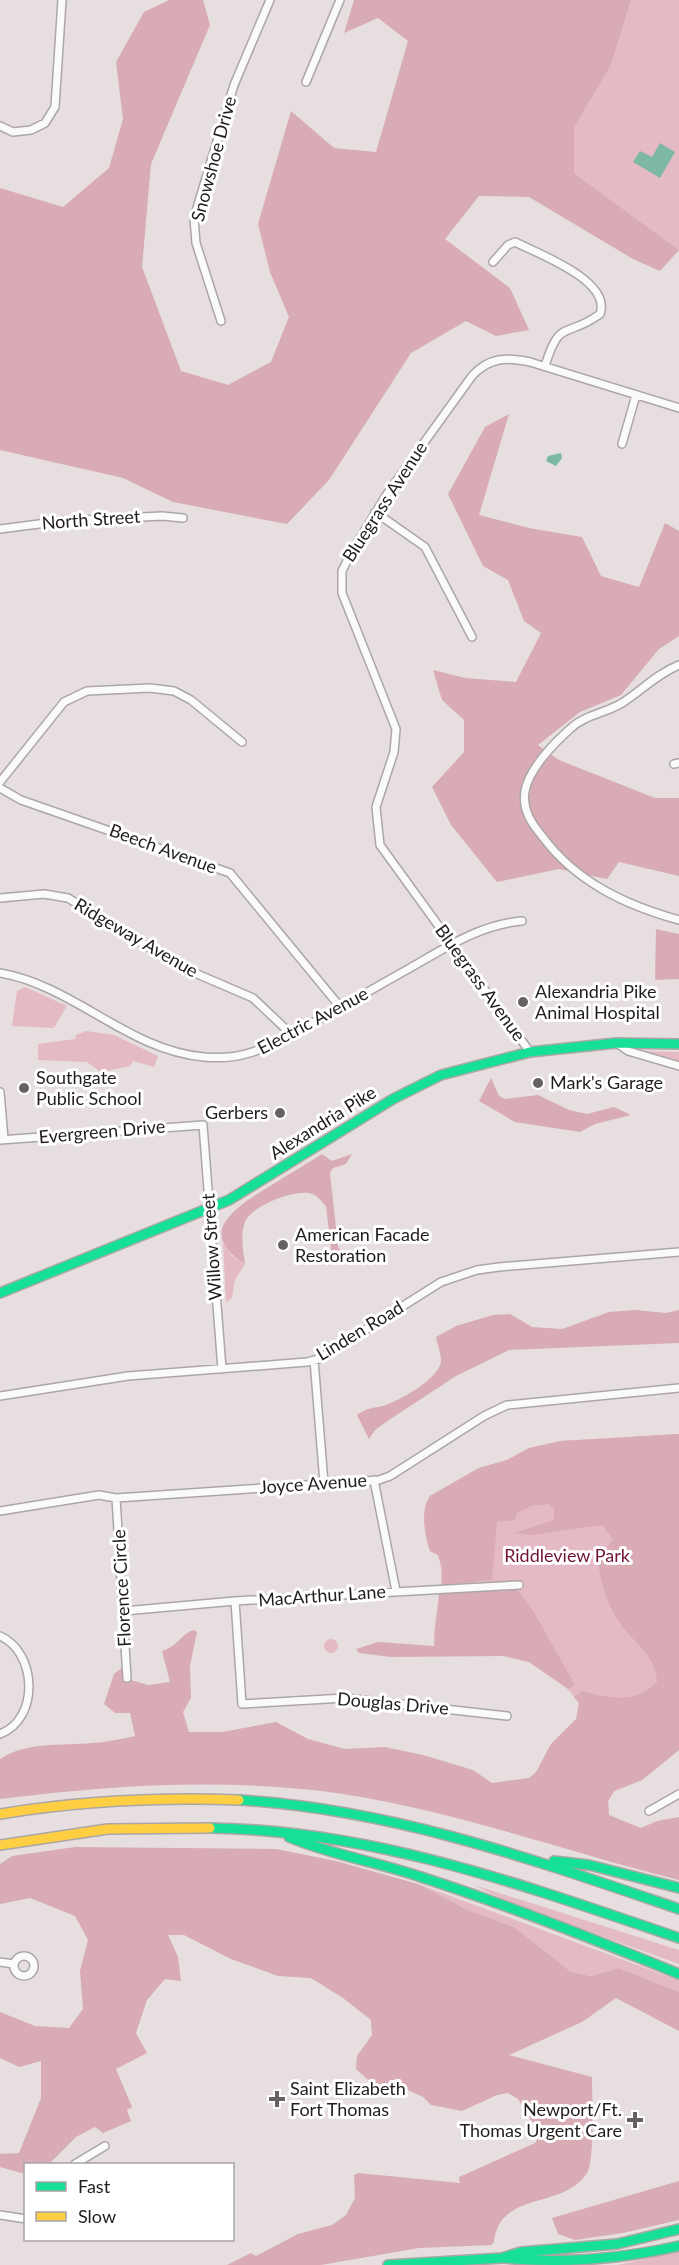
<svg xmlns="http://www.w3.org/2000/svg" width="679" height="2265" viewBox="0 0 679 2265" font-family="Lato,sans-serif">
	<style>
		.green { fill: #e4bac4 }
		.forest { fill: #d8abb5 }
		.water { fill: #7db8a4 }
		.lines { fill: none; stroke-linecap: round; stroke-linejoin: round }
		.street-casing { stroke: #aca6a7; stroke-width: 10 }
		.fast-casing { stroke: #aca6a7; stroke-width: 12 }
		.slow-casing { stroke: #aca6a7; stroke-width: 12 }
		.street { stroke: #fbfafa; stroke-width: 7 }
		.fast { stroke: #16e098; stroke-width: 9 }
		.slow { stroke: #ffcf43; stroke-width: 9 }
		.poi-dot { fill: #676061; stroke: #fff; stroke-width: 2 }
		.labels { text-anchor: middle; stroke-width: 6; stroke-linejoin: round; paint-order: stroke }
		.street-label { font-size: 18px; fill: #221c1d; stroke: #fff }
		.poi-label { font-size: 18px; fill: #221c1d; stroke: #fff; text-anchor: start }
		.park-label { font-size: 18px; fill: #701536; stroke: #fff }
	</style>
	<rect width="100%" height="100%" fill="#e6dedf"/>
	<!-- green -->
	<path class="green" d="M631,0h48v250l-105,-77v-45l37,-63z
		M25,987l42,19 -13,22 -42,-2 5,-35z
		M86,1031l28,4 44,21 -4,11 -21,-6 -3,5 -29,6 -14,-10 -49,-2v-16l37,-5 1,-4z
		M639,1051l40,1v11z
		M223,1244l9,12 13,8 -10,16 -3,18 -6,4z
		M679,1434v316l-37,30 -28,11 -6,10 1,14 -17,-97 -26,-31 -37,-25 -25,-6h-29l-41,-10c-2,-31 14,-61 4,-91l-8,-4c-5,-15 -10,-41 0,-55l49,-28 28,-8 22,-12 32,-7z
		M324 1646a7 7 0 1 1 14 0a7 7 0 1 1-14 0Z
		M418,1884l257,95 4,1v12l-60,-24 -28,8 -20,-4 -57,-45 -44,-16z
		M474,1885l205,65v14l-169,-61z
		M679,2252v13h-62z"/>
	<!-- forest -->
	<path class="forest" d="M169,0h34l7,25 -59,139 -9,103 39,104 47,14 43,-23 18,-45 -19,-45 -12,-48 33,-113 43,37 42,4 32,-111 -30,-23 -34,15 10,-33h277l-20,65 -37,63v45l105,77 -19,21 -27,-12 -104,-62 -50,-1 -34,43 65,49 19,42 -33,6 -30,-15 -55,32 -82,127 -42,44 -114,-22 -50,-24 -123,-28v-262l63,19 46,-39 14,-49 -7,-57 28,-50z
		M509,414l-30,101 50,13 53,9 19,39 38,11 26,-64 14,8v105l-20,13 -38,46 -41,17 -42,33 21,15 96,38h24v78l-60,-14 -12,17 -48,-10 -62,13 -46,-57 -19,-38 32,-35v-32l-22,-20 -9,-30 32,8 51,4 25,-49 -17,-12 -16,-41 -25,-14 -35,-72 37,-67z
		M656,929l23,5v45l-24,1z
		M491,1078l8,18 6,3 33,-4 31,15 18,4 27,-7 17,8 -36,9 -15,8 -65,-10 -36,-21z
		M322,1154l10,7 20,-7 -6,10 -13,4 -3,5 8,74 9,11 -14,7 -7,-59c-4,-4 -9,-11 -14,-12 -16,-6 -61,12 -67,28 -5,13 -2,28 0,42 -52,-32 -6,-59 25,-78 17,-11 35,-21 52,-32z
		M635,1310l31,3 13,-3v33l-170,7 -53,26 -67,44 -14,10 -6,9 -12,-24c9,-7 16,-7 26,-9 16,-5 58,-28 58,-46 0,-7 -4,-16 -5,-23l20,-11 37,-11 17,-1 22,13 30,2 47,-17z
		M679,1434v316l-37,30 -28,11 -6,10 1,14 32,13 16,-7 22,-4v63c-121,-30 -241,-76 -366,-90 -108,-11 -206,-4 -313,9v-40c28,-18 61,-13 92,-16 15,-1 29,-4 43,-7l-5,-23h-15l-11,-9 10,-30 9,-7 1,14 7,-1 17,5 22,-3 -8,-31c15,-4 20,-18 32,-21l3,2 -7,34 1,32 -8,14 6,20h33l54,-10 32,17 37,10 40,-2 38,8 50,15 19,13 37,-5 7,-6 15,-28 25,-25 3,-16 -5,-6 8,-6c27,7 53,14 75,-9 -1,-30 -27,-40 -41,-65 -10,-16 -16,-38 -18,-57l15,-21 -11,-14 -71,10 -17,-2 40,-13v-12l-5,-4 -18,2 -14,7 -2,7 -18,2 -5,58 -50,5v-19l-4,-11 -8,-4c-5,-15 -10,-41 0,-55l49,-28 28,-8 22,-12 32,-7z
		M517,1589l15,20 43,76 -7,4 -39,-27 -25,-6 -113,1 -32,-4 -3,-4 22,-7 56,4 5,-54z
		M75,1847l201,2 60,12 82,23 52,27 44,16 57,45 20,4 28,-8 60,24v39l-63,-33 -34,24 -73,33 83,22c0,18 3,83 -5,96 -23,37 -88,17 -93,69l-3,3 -72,3 -98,17h-94l24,-12 5,3 42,-22 34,-9 14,-10 9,-17 -1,-23 4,-2 102,10 -1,-6 76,-34 5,-8 -22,-36 -10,-6 -11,2 -35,16 -31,-6 -8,-8 -15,-7 -33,-4 -19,-17 1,-13 15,-21 -1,-15 -28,-22 -32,-20 -33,-2 -47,-17 -47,-24h-16l10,22 3,24 -16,-2 -18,21 -11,33 11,20 -31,16 16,38 -5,3 4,11 -28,12 -8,-6 -19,10 -27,27h-23l-1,10 -25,-7v-13l19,-1 22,-55v-37l-22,6 -19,-9v-46l35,14 34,2 14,-19 -3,-38 8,-31 -13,-24 -45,-18 -30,6v-40l12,-8z
		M679,2181v39l-56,13 -48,7 -17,-6 -6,-16z"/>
	<!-- water -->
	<path class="water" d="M660,143l15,9 -15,26 -27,-16 7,-11 12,6z
		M561,453l1,5 -6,8 -10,-5 2,-5z"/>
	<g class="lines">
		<!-- street casing -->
		<g class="street-casing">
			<path id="street" d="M306,82l34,-82
				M0,126l13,6 18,-2 14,-7 10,-16 7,-107
				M493,262l15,-17 7,-3c24,12 97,39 85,72 -34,25 -40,3 -55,52
				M221,321l-25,-78 -2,-25 40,-133 36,-85
				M622,444l14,-49
				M375,512l50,35 47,90
				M0,529l62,-8 100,-5 21,2
				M679,665c-22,9 -37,25 -57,38 -16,10 -38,12 -52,26 -16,14 -41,40 -45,62 -3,18 6,32 17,45 34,46 83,69 137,84
				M674,764l5,-1
				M0,782l64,-80 23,-11 63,-3 24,3 17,9 51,42
				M0,788l21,12 209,73 111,135
				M0,898l44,-4 24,4 113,69 72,31 38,36
				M0,973c75,13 127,77 204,84 42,4 64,-11 99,-29 36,-19 71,-40 107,-60 37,-21 69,-43 112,-47
				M618,1044l10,7 51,15
				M530,1052l-150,-207 -4,-38 18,-55 2,-23 -54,-136v-22l10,-20 35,-57 85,-118c17,-19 35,-19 58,-14l149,46
				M0,1092l4,47
				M0,1140l203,-15 19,244
				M314,1360l10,123
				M0,1396l128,-20 179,-14 12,-3 122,-77 36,-12 22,-3 180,-15
				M374,1480l22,111
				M116,1498l11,180
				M0,1511l99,-16 17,3 263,-18 11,-4 94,-60 23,-11 172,-17
				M235,1601l7,103 103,-6 162,18
				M124,1611l111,-10 284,-16
				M0,1636c37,16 40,83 0,98
				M649,1811l30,-17
				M14 1966a10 10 0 1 1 20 0a10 10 0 1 1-20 0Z
				M0,1962l13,2
				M75,2164l30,-18
				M0,2215l26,4"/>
		</g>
		<!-- fast casing -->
		<g class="fast-casing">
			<path id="fast" d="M0,1293l229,-93 164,-101 48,-24 89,-23 86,-9 63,1
				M239,1800c153,9 296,60 440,109
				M210,1828c163,2 316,58 469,110
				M289,1837c43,18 88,25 132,40 87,28 173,62 258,97
				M554,1861l35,4 90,23
				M504,2258c59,6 117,1 175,-12
				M388,2265l114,-7 19,-6 96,-8 62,-15"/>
		</g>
		<!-- slow casing -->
		<g class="slow-casing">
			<path id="slow" d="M0,1814c80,-13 158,-17 239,-14
				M0,1845l108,-16 102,-1"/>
		</g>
		<!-- street -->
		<use href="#street" class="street"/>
		<!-- fast -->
		<use href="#fast" class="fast"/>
		<!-- slow -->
		<use href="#slow" class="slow"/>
	</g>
	<!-- markers -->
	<g class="poi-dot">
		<circle cx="523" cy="1002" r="6"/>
		<circle cx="538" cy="1083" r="6"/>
		<circle cx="24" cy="1088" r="6"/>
		<circle cx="280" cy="1113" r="6"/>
		<circle cx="283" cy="1245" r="6"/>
		<path d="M274 2090h6v6h6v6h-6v6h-6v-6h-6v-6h6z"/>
		<path d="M632 2111h6v6h6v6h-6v6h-6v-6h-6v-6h6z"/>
	</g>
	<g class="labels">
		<!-- street labels -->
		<g class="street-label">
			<text transform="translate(214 159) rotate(-75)" y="6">Snowshoe Drive</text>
			<text transform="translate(385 502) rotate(-57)" y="6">Bluegrass Avenue</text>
			<text transform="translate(91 520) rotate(-4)" y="6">North Street</text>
			<text transform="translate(163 849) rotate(20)" y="6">Beech Avenue</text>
			<text transform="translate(136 938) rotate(30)" y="6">Ridgeway Avenue</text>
			<text transform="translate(480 983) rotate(54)" y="6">Bluegrass Avenue</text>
			<text transform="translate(313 1021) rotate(-28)" y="6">Electric Avenue</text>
			<text transform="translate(323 1123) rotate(-32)" y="6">Alexandria Pike</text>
			<text transform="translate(102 1132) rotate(-5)" y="6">Evergreen Drive</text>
			<text transform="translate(212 1247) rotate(-94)" y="6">Willow Street</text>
			<text transform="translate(360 1331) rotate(-31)" y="6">Linden Road</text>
			<text transform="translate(313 1484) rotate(-4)" y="6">Joyce Avenue</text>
			<text transform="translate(122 1588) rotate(-93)" y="6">Florence Circle</text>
			<text transform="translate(322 1596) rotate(-4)" y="6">MacArthur Lane</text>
			<text transform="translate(393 1704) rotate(5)" y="6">Douglas Drive</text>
		</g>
		<!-- poi labels -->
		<g class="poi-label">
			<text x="535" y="998">Alexandria Pike<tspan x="535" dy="21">Animal Hospital</tspan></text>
			<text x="36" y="1084">Southgate<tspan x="36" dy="21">Public School</tspan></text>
			<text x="550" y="1089">Mark's Garage</text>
			<text x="268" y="1119" text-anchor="end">Gerbers</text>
			<text x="295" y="1241">American Facade<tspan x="295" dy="21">Restoration</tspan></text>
			<text x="290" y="2095">Saint Elizabeth<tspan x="290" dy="21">Fort Thomas</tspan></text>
			<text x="622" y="2116" text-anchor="end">Newport/Ft.<tspan x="622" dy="21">Thomas Urgent Care</tspan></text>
		</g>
		<!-- park labels -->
		<g class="park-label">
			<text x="567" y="1562">Riddleview Park</text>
		</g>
	</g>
	<!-- legend -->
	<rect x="24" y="2163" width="210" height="78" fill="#ffffff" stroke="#a7a4a5" stroke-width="1.5"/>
	<rect x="36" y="2182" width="30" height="9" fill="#16e098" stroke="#a7a4a5" stroke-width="1.5"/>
	<text x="78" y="2193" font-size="18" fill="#221c1d">Fast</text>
	<rect x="36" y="2212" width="30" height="9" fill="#ffcf43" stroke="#a7a4a5" stroke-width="1.5"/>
	<text x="78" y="2223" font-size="18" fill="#221c1d">Slow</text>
</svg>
